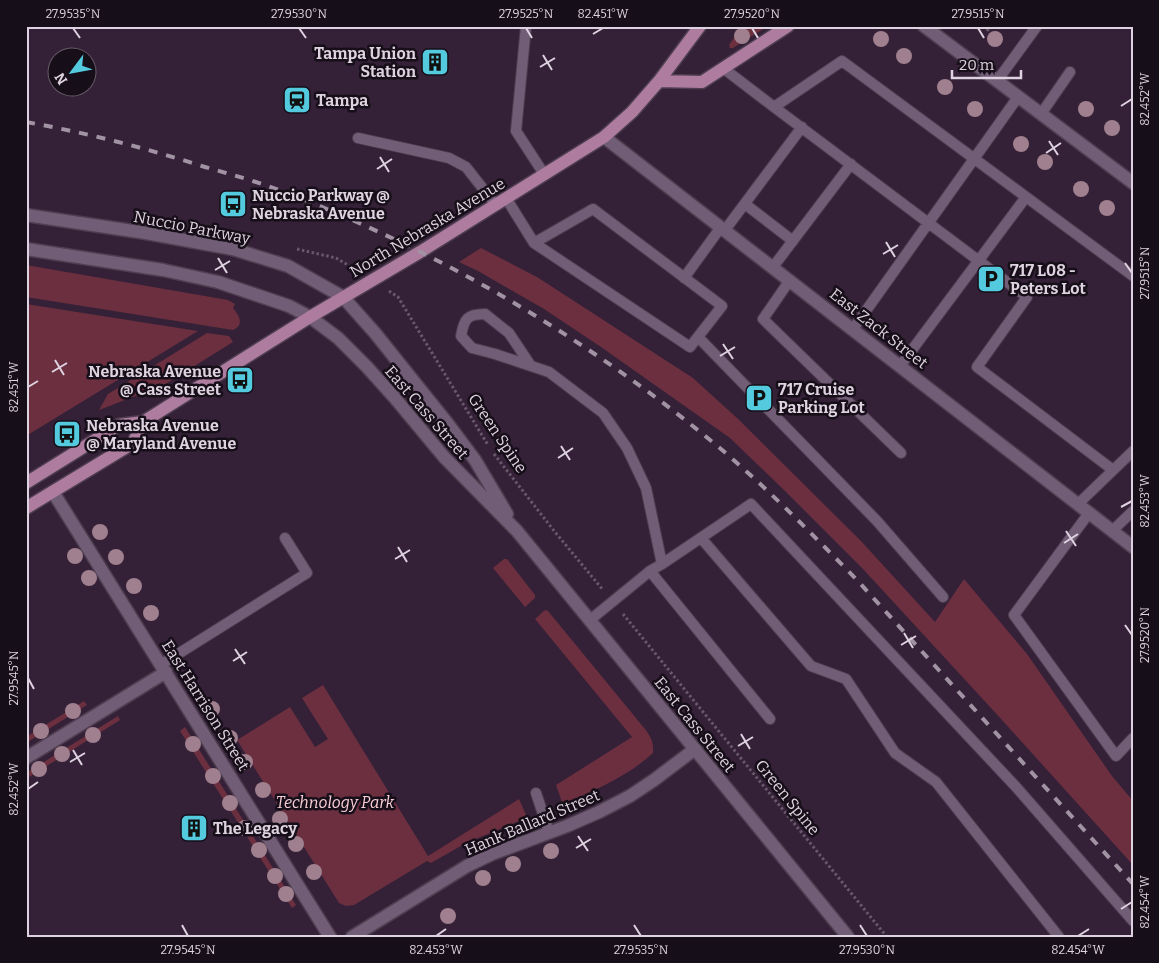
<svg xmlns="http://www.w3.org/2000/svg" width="1159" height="963" viewBox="0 0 1159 963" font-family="Bitter,serif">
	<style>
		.green { fill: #6b2f3f }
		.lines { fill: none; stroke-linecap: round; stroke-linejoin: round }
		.lane-casing { stroke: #4e3e50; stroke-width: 12 }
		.street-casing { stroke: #4e3e50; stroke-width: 15 }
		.secondary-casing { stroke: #4e3e50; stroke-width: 15 }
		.primary-casing { stroke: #4e3e50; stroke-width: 15 }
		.path { stroke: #68586b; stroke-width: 3; stroke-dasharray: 2.5 2.5; stroke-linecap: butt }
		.lane { stroke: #725d76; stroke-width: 10 }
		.street { stroke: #725d76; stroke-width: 12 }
		.secondary { stroke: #725d76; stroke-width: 12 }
		.primary { stroke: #ae7c9f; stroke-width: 12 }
		.rail { stroke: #a293a4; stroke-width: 4; stroke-dasharray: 9 9; stroke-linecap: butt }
		.tree { fill: #a0808e }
		.ticks { fill: none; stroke: #ded2e0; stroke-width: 2 }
		.labels { text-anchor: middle; stroke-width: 5; stroke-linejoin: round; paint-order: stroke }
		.poi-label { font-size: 16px; font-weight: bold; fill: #ded2e0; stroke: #160e18; text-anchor: start }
		.street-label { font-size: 16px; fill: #ded2e0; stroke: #160e18 }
		.park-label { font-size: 16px; font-style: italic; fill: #f9ced6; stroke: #160e18 }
		.neatline { fill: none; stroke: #ded2e0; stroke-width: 2 }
		.ticks-label { font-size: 12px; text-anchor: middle; fill: #ded2e0 }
	</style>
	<rect width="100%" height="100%" fill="#342137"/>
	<!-- green -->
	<path class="green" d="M742,26h26l-35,22h-3l-1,-3z
		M481,248l56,29 156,101 44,40 124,123 74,81 29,-43 63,75 85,122 21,25v64l-131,-145 -139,-151 -77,-77 -56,-54 -129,-91 -57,-38 -66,-38 -19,-9z
		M26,265l202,35 7,4 -2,4c6,7 12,17 0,22l-207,-33z
		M26,304l172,27 -172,105z
		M207,333l22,3 4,6 -69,43 -65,25 9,-16z
		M504,559h3l28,36v3l-10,9 -32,-39z
		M545,610l3,1 97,118c6,8 9,14 8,24 -25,23 -57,37 -88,50l-3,-1 -6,-17 76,-48 -97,-118z
		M323,685l105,171 91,-57 7,16 -2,4 -58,24 -35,20 -4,-2 -73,44 -8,1 -7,-3 -102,-163 53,-33 25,40 13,-8 -26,-41z
		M84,701l3,4 -61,38v-6z
		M118,716l2,4 -94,59v-6z
		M185,727l111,178 -4,3 -112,-177z"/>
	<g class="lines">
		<!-- lane casing -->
		<g class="lane-casing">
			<path id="lane" d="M526,26l-10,105 28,43
				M723,68l51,39 68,-46 291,215
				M997,81l40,-55
				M774,107l253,190 -50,70 136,103
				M1041,114l29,-42
				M358,138l91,20 17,9 29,37
				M506,198l28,45
				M745,204l48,37
				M593,209l129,97 -32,41 -156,-104z
				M725,230l77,-103
				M773,267l78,-103
				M684,278l37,-51
				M790,280l-27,39 138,134
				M853,329l165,-232
				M698,337l179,184 66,76
				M531,366l-22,-33 -24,-19c-18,0 -21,5 -24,22l11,12 23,6 54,18 54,41 24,35 19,40 16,76 -12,7 -60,49
				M900,366l126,-169
				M1078,504l55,-53
				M1089,513l-75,102 102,141 17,-18
				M1112,531l21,-20
				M701,538l110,128 35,13 49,74 41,29 123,155
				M662,564l89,-60 266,284 116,133
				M650,571l120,148
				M162,664l145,-91 -22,-35
				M536,793l13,39"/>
		</g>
		<!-- street casing -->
		<g class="street-casing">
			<path id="street" d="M53,492l277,445
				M26,758l140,-86
				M352,937l115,-71 25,-12 75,-28 32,-14 31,-16 24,-16 41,-31"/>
		</g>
		<!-- secondary casing -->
		<g class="secondary-casing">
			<path id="secondary" d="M924,26l209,157
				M604,137l529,410
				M26,215l120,18 87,16 55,17 55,31 32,36 73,91 27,36 32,54
				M26,249l137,21 55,12 71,24 21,11 28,21 29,29 27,30 50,60 73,74 331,406"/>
		</g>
		<!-- primary casing -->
		<g class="primary-casing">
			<path id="primary" d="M659,81l43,1 86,-56
				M26,483l93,-58 24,-3 167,-105 110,-65 184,-115 28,-25 27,-31 41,-55
				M26,508l107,-65 10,-21"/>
		</g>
		<!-- path -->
		<path class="path" d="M987,31l3,-5
			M297,249l39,9 21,12
			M389,291l9,6 90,148
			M494,454l61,78 48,58
			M623,614l264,323"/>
		<!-- lane -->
		<use href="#lane" class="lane"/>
		<!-- street -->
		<use href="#street" class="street"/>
		<!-- secondary -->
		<use href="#secondary" class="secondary"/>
		<!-- primary -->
		<use href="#primary" class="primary"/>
		<!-- rail -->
		<path class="rail" d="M26,122c61,11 120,26 179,45 25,7 50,14 74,23 161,61 310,149 442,259 48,41 92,86 136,131l276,304"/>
	</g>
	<!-- trees -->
	<g class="tree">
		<circle cx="742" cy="36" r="8"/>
		<circle cx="881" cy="39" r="8"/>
		<circle cx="995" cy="39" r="8"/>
		<circle cx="904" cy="56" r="8"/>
		<circle cx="945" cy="87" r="8"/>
		<circle cx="975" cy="109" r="8"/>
		<circle cx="1086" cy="109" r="8"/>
		<circle cx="1112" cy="128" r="8"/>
		<circle cx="1021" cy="144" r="8"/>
		<circle cx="1045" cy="162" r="8"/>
		<circle cx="1081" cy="189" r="8"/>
		<circle cx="1107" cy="208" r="8"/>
		<circle cx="100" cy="532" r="8"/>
		<circle cx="75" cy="556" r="8"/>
		<circle cx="116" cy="557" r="8"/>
		<circle cx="89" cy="578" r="8"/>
		<circle cx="134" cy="586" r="8"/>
		<circle cx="151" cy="613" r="8"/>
		<circle cx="212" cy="709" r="8"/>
		<circle cx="73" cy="711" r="8"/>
		<circle cx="41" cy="731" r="8"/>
		<circle cx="93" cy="735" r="8"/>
		<circle cx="230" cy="738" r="8"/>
		<circle cx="193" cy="744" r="8"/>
		<circle cx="62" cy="754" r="8"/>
		<circle cx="245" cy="762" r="8"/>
		<circle cx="39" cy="769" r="8"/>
		<circle cx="213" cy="776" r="8"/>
		<circle cx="263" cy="790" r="8"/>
		<circle cx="230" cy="803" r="8"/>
		<circle cx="280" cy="819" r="8"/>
		<circle cx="245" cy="828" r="8"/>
		<circle cx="296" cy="844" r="8"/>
		<circle cx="259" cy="850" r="8"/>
		<circle cx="551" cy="851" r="8"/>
		<circle cx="513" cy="864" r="8"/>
		<circle cx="314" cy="872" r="8"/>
		<circle cx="275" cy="876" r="8"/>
		<circle cx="483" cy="878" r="8"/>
		<circle cx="286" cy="894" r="8"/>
		<circle cx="448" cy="916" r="8"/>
	</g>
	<!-- ticks -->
	<path class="ticks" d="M73,28l7,10M299,28l7,10M526,28l6,10M752,28l6,10M978,28l6,10M593,34l10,-6M543,55l9,15M540,67l15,-9M1121,106l11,-7M1049,141l9,14M1046,153l15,-10M380,157l9,15M377,169l15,-10M886,242l9,15M883,254l15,-9M218,258l9,15M1125,263l7,10M215,270l15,-9M723,344l10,15M720,356l15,-9M55,360l9,15M52,372l15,-9M28,387l10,-6M561,446l9,14M558,458l15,-10M1121,507l11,-6M1066,531l10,15M1064,543l14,-9M398,547l9,15M395,559l15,-9M1125,625l7,10M904,633l9,15M901,645l15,-9M235,649l10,15M233,661l14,-9M28,678l6,11M741,734l9,15M738,746l15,-9M73,750l9,15M70,762l15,-9M28,789l10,-7M578,836l10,15M576,848l15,-9M1121,909l11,-7M182,925l6,11M634,925l7,11M860,925l7,11M436,936l10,-7M1078,936l11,-7"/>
	<!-- icons -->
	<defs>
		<g id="building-square" transform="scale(1.4375)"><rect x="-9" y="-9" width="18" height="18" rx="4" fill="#54cade" stroke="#160e18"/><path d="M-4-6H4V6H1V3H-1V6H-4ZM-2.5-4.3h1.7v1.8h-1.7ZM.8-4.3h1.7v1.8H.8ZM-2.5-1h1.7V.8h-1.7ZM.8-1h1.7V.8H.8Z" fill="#111"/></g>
		<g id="station-square" transform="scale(1.4375)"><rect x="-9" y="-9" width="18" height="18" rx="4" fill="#54cade" stroke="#160e18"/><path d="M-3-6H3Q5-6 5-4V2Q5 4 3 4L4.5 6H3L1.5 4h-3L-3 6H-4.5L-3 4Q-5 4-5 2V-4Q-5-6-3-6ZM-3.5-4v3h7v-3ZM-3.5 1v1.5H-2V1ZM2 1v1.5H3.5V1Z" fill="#111"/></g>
		<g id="bus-square" transform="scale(1.4375)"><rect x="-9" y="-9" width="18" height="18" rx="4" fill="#54cade" stroke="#160e18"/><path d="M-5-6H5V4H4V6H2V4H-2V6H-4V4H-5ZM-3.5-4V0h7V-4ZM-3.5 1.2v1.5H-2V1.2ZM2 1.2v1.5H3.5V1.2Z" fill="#111"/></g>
		<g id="parking-square" transform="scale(1.4375)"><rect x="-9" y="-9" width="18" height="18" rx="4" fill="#54cade" stroke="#160e18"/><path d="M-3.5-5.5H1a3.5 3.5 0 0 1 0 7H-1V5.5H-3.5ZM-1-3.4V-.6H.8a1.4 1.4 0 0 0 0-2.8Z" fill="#111"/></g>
	</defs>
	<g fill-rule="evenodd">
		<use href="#building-square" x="435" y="62"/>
		<use href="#station-square" x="297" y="100"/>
		<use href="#bus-square" x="233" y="204"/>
		<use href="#parking-square" x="991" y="279"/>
		<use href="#bus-square" x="240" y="380"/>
		<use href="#parking-square" x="759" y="398"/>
		<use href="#bus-square" x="67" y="434"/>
		<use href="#building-square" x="194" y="828"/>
	</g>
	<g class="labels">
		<!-- poi labels -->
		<g class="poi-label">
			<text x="416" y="59" text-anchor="end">Tampa Union<tspan x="416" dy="18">Station</tspan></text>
			<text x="316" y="106">Tampa</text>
			<text x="252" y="201">Nuccio Parkway @<tspan x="252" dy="18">Nebraska Avenue</tspan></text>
			<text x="1010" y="276">717 L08 -<tspan x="1010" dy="18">Peters Lot</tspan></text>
			<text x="221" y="377" text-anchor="end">Nebraska Avenue<tspan x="221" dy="18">@ Cass Street</tspan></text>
			<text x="778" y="395">717 Cruise<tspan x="778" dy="18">Parking Lot</tspan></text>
			<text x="86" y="431">Nebraska Avenue<tspan x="86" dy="18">@ Maryland Avenue</tspan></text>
			<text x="213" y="834">The Legacy</text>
		</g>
		<!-- street labels -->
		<g class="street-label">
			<text transform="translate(192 227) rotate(11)" y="6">Nuccio Parkway</text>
			<text transform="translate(427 227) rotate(-31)" y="6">North Nebraska Avenue</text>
			<text transform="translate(879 328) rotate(38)" y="6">East Zack Street</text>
			<text transform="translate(427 412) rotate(49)" y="6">East Cass Street</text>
			<text transform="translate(498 433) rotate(56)" y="6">Green Spine</text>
			<text transform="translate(206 705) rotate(58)" y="6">East Harrison Street</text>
			<text transform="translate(695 724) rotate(51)" y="6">East Cass Street</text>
			<text transform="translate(788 797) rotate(51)" y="6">Green Spine</text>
			<text transform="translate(532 822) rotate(-23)" y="6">Hank Ballard Street</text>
		</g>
		<!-- park labels -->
		<g class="park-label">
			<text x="335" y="808">Technology Park</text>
		</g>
	</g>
	<!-- border -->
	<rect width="1159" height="963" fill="none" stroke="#160e18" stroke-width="55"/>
	<!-- north arrow -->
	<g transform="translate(72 72) rotate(238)"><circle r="24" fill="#160e18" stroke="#665c68"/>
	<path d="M0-4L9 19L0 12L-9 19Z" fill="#54cade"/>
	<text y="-8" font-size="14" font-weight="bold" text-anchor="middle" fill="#ded2e0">N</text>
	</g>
	<!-- scale -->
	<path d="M952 70v8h69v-8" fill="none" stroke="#ded2e0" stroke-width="2.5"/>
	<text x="959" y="70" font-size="15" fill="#ded2e0" stroke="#160e18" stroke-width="4" paint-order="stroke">20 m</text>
	<rect x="28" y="28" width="1104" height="908" class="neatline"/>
	<g class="ticks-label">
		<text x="73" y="18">27.9535°N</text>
		<text x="299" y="18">27.9530°N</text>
		<text x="526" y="18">27.9525°N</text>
		<text x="603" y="18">82.451°W</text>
		<text x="752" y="18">27.9520°N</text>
		<text x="978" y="18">27.9515°N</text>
		<text transform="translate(1145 99) rotate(-90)" y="4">82.452°W</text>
		<text transform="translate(1145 273) rotate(-90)" y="4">27.9515°N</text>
		<text transform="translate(14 387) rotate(-90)" y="4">82.451°W</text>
		<text transform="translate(1145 501) rotate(-90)" y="4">82.453°W</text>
		<text transform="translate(1145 635) rotate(-90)" y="4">27.9520°N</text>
		<text transform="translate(14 678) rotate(-90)" y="4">27.9545°N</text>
		<text transform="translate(14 789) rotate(-90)" y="4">82.452°W</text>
		<text transform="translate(1145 902) rotate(-90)" y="4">82.454°W</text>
		<text x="188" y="954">27.9545°N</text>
		<text x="436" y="954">82.453°W</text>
		<text x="641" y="954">27.9535°N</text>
		<text x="867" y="954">27.9530°N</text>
		<text x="1078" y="954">82.454°W</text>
	</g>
</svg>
